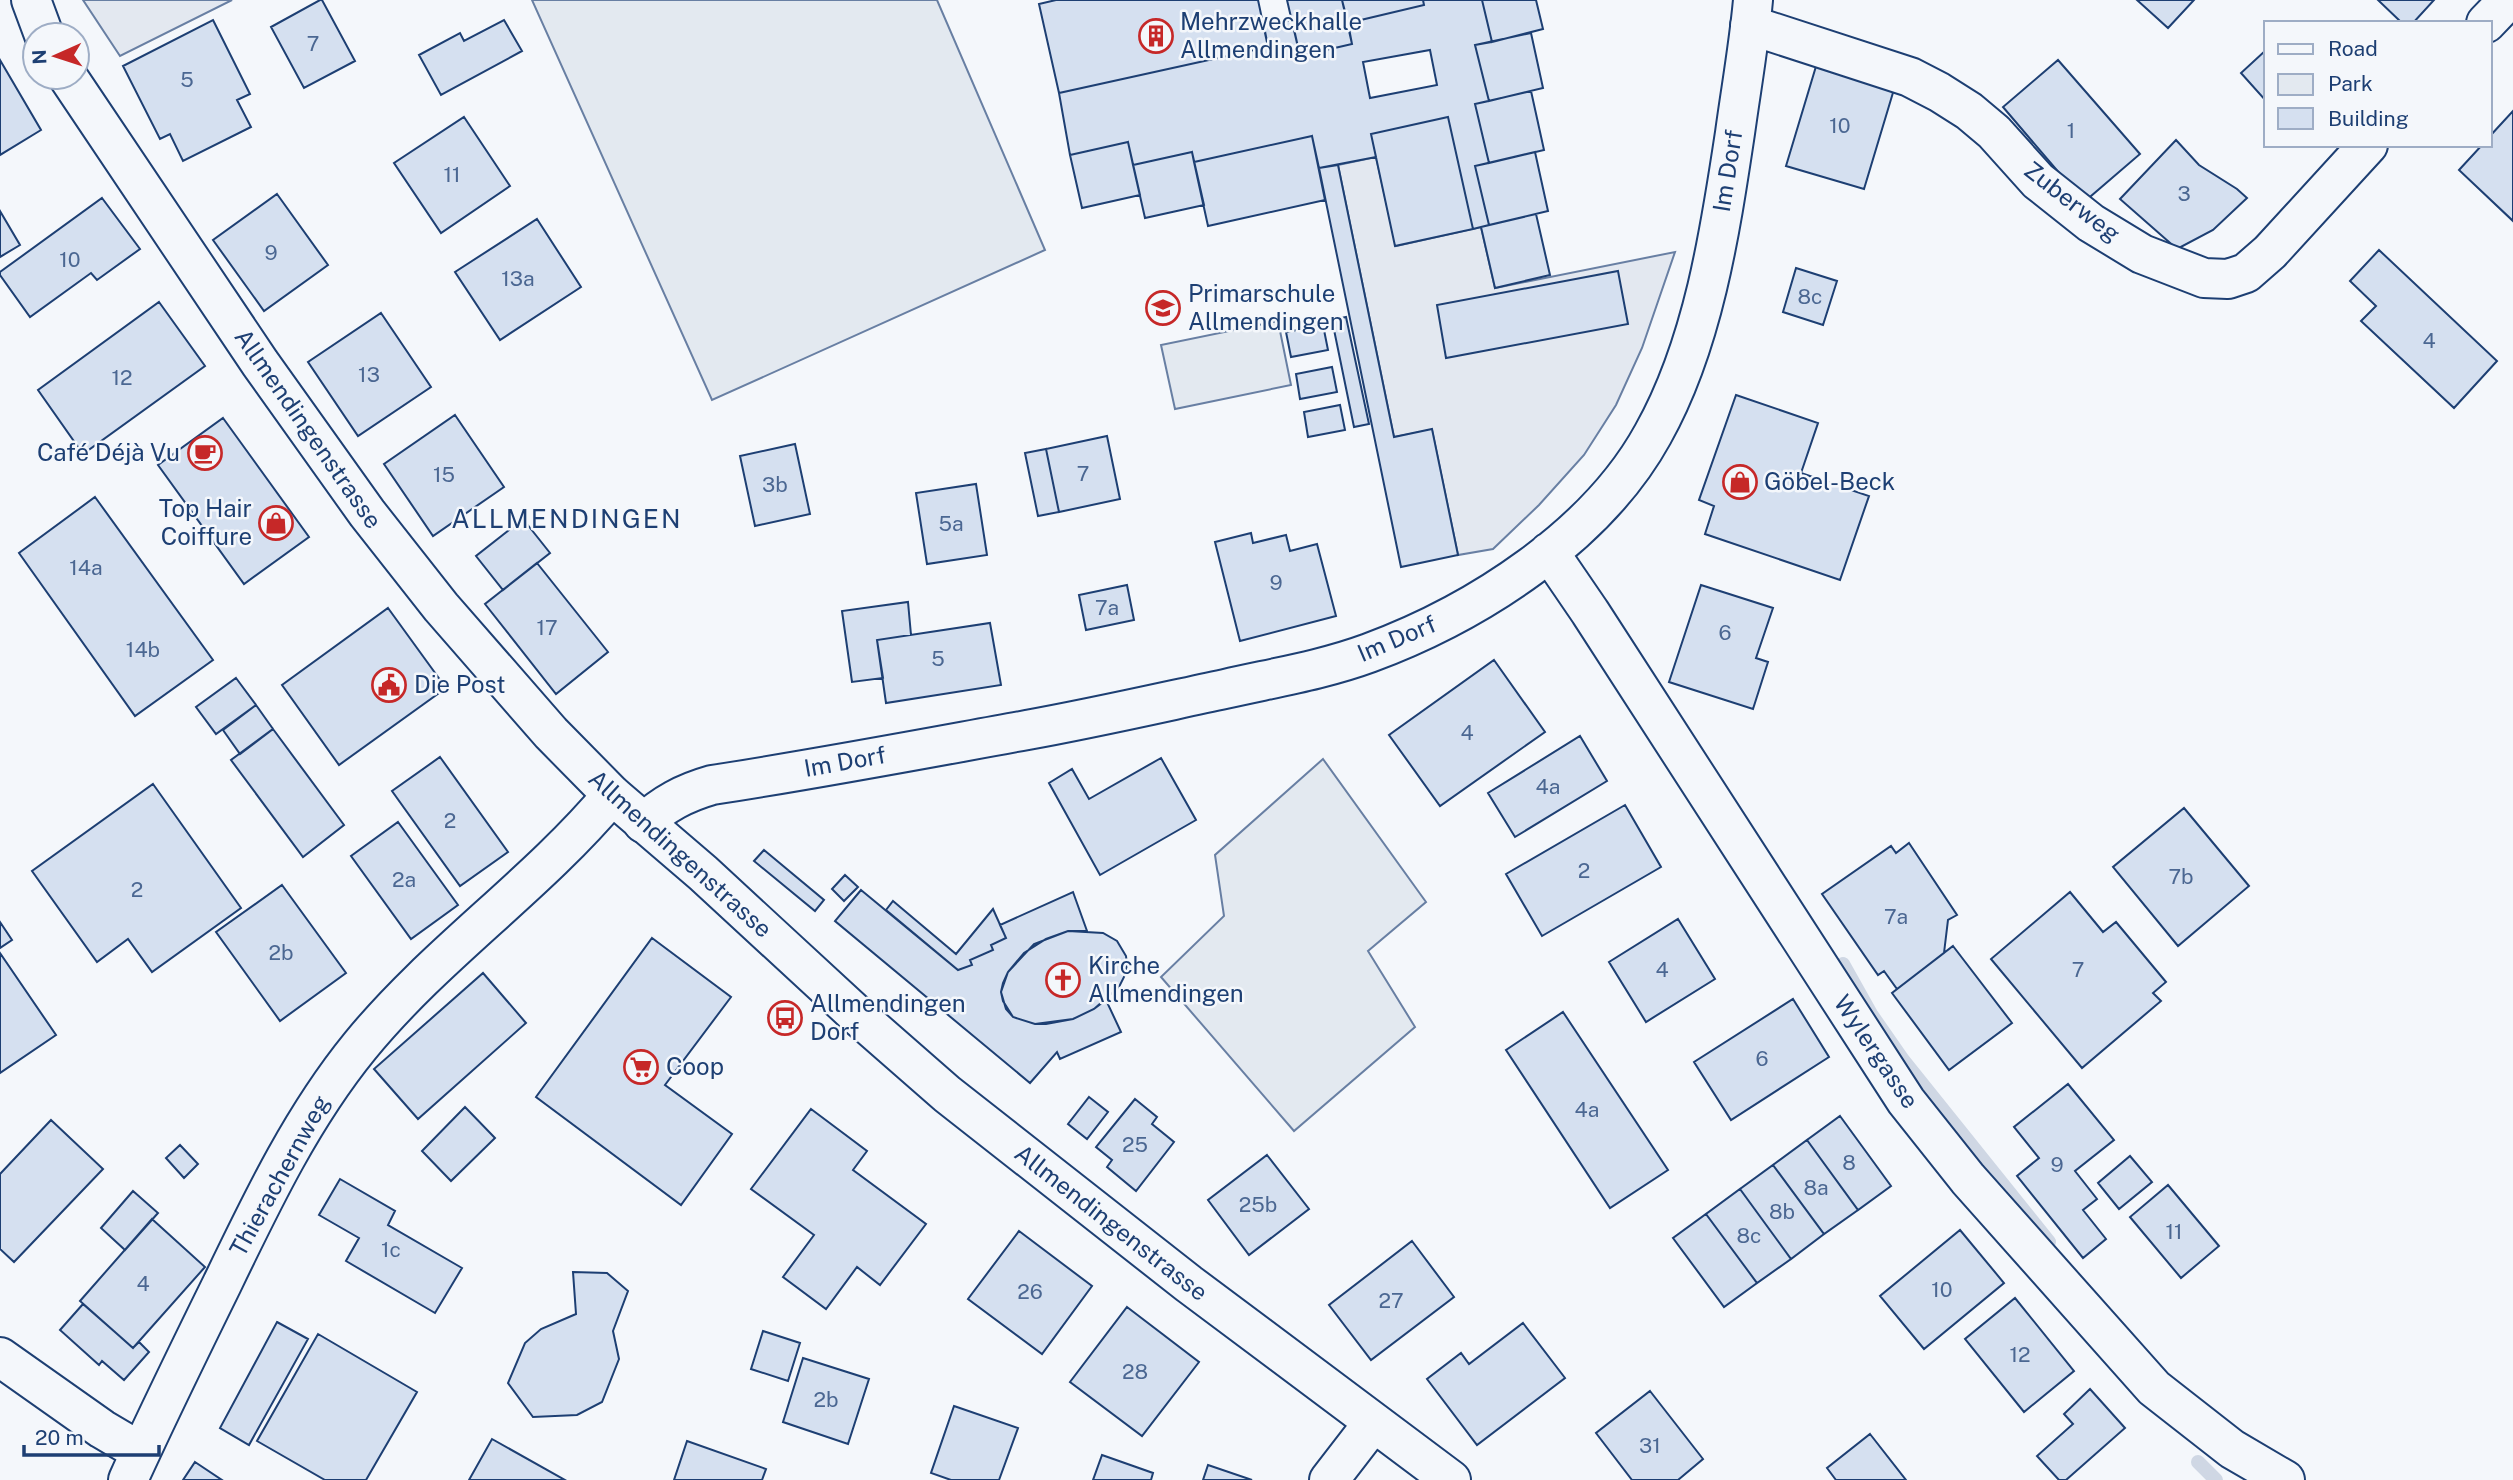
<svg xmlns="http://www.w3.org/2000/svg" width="2513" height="1480" viewBox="0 0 2513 1480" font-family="'Public Sans',sans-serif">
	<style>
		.green { fill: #e3e9f0; stroke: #687fa3; stroke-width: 2 }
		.parking { fill: #e3e8f0; stroke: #687fa3; stroke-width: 2 }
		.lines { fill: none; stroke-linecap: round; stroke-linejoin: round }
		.stream { stroke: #cfd7e4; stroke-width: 14 }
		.building { fill: #d5e0f0; stroke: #1d3f73; stroke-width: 2; fill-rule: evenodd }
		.minor-casing { stroke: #1d3f73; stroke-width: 42 }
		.tertiary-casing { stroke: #1d3f73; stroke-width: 42 }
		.minor { stroke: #f4f7fb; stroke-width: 38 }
		.tertiary { stroke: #f4f7fb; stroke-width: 38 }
		.labels { text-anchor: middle; stroke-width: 5; stroke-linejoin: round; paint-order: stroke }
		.number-label { font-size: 21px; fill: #4b6792 }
		.poi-label { font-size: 24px; fill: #1d3f73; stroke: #f4f7fb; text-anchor: start }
		.street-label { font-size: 24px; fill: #1d3f73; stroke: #f4f7fb }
		.neighbourhood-label { font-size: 26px; letter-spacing: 2px; fill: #1d3f73; stroke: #f4f7fb }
	</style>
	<rect width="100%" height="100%" fill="#f4f7fb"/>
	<!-- green -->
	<path class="green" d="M532,0h405l108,250 -333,150z
		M1278,321l13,64 -116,24 -14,-64z
		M1323,759l103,143 -58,49 47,76 -121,104 -133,-154 63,-61 -9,-61z"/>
	<!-- parking -->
	<path class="parking" d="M83,0h149l-112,56z
		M1376,157l20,89 85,-19 14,61 180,-36 -33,96 -26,57 -32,50 -45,50 -46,44 -35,6 -26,-125 -38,7 -56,-272z"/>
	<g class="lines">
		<!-- stream -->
		<path class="stream" d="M1843,964l28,50 32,46 146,182
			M2198,1462l18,18"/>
	</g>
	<!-- building -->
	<path class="building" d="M320,0h2l33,61 -51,27 -33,-61z
		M1056,0h202l10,47 -209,46 -20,-89z
		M1287,0h55l10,44 -52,12z
		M1342,0h81l1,5 -76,18z
		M1423,0h59l10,42 -17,3 14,56 -14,3 14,59 -14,3 14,59 -16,4 -25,-112 -77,17 5,23 -57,11 -7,-32 -118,26 -2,-10 -59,13 -5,-23 -58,13 -11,-62 209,-46 -4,-21 28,-6 8,36 52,-12 -4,-21 76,-18zM1430,50l7,35 -67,13 -7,-36z
		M1482,0h54l7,29 -51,13z
		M2137,0h57l-26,28z
		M2378,0h56l-21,23h-11z
		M213,20l37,74 -13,6 14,27 -68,34 -13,-27 -10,5 -37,-73z
		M504,20l18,31 -81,44 -22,-40 41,-22 4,8z
		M1531,33l12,55 -54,13 -14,-56z
		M2266,50v51l-25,-28z
		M0,60l41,70 -41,25z
		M2058,60l82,94 -56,48 -81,-95z
		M1817,63l78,23 -31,103 -78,-23z
		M1531,91l13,59 -55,13 -14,-59z
		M2513,111v110l-54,-51 23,-25h8v-9z
		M464,117l46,69 -69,47 -47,-70z
		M1448,117l25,112 -78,17 -24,-112z
		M1312,136l13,64 -117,26 -14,-64z
		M2176,140l23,25 38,24 10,9 -34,32 -36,19 -57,-50z
		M1128,142l12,53 -58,13 -12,-53z
		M1192,152l12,53 -59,13 -12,-53z
		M1535,152l13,59 -59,14 -14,-59z
		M1338,165l56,272 38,-8 26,126 -57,12 -82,-399z
		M277,194l51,71 -64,46 -51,-71z
		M102,198l38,51 -43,31 -6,-7 -61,44 -30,-42v-3z
		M0,211l20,34 -20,12z
		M1536,214l14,61 -55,13 -14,-61z
		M537,219l44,68 -81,53 -45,-68z
		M2379,250l118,111 -43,47 -93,-87 15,-15 -26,-25z
		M1796,268l41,13 -14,44 -40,-13z
		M1618,271l10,53 -182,34 -9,-53z
		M159,302l46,64 -122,88 -45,-64z
		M381,313l50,74 -73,49 -50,-74z
		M1346,317l23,107 -15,3 -22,-107z
		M1323,325l5,25 -37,7 -5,-25z
		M1332,367l5,25 -37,7 -4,-25z
		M1736,395l82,28 -17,50 68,23 -29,84 -135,-46 9,-28 -15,-6z
		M1340,405l5,25 -37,7 -4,-25z
		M455,415l49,72 -71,49 -49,-72z
		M223,418l86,119 -65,47 -86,-119z
		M1107,436l13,63 -61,13 -13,-63z
		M795,444l15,70 -55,12 -15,-70z
		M1046,449l13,63 -21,4 -13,-63z
		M976,484l11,71 -60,9 -11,-71z
		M95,497l118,163 -78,56 -116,-163z
		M523,519l27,34 -47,37 -27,-34z
		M1251,533l2,10 33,-8 4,16 27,-7 19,72 -96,25 -25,-99z
		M537,563l71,89 -52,42 -71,-90z
		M1127,585l7,35 -48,10 -7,-35z
		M1701,585l72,23 -17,50 12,4 -15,47 -84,-27z
		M908,602l3,33 -34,5 6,38 -31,4 -10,-71z
		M388,608l58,80 -107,77 -57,-80z
		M990,623l11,62 -115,18 -9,-63z
		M1494,660l51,72 -105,74 -51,-71z
		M236,678l20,27 -40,29 -20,-27z
		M256,705l17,24 -33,25 -17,-24z
		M273,729l71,96 -41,32 -72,-97z
		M1580,736l27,45 -92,56 -27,-44z
		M440,757l68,95 -48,34 -68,-95z
		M1161,758l35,62 -96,55 -51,-92 23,-14 17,30z
		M153,784l88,124 -89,64 -24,-33 -31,23 -65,-91z
		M1625,805l36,62 -119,69 -36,-62z
		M2184,808l65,78 -71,60 -65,-79z
		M398,822l60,83 -47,34 -60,-83z
		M1909,843l48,72 -9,5 -4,33 -47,36 -13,-18 -6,4 -56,-81 69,-48 5,7z
		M764,850l60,50 -9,11 -61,-50z
		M845,875l13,12 -14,14 -12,-12z
		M282,885l64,88 -66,48 -64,-89z
		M861,890l97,80 14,-5 -2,-5 23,-10 -2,-5 15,-7 -6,-13 73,-33 14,39h-19l-22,8 -22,14 -16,19 -5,11 -2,9 2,9 10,16 22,7h11l27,-5 21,-10 12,-9 15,32 -61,27 -3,-7 -27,31 -195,-162z
		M2070,892l33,40 13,-10 50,60 -13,11 8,8 -79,67 -91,-109z
		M893,901l63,53 37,-45 13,29 -15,7 2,5 -23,10 2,5 -14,5 -72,-60z
		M1678,919l37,60 -69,43 -37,-60z
		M0,922l12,18 -12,8z
		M1068,931l35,2 14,8 9,15 1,9 -3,12 -5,10 -25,22 -21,10 -38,5 -22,-7 -7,-8 -5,-17 7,-20 26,-28z
		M652,938l79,59 -66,88 67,49 -51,71 -145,-108z
		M1953,946l59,77 -63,47 -57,-77z
		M0,953l56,82 -56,38z
		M483,973l43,50 -108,96 -44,-50z
		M1793,999l36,58 -98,63 -37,-58z
		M1563,1012l105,158 -58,38 -104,-158z
		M2068,1084l46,56 -39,31 22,28 -14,11 23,29 -23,19 -66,-82 22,-18 -25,-31z
		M1089,1097l19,15 -21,27 -19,-15z
		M1135,1099l22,18 -5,7 22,18 -38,49 -29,-24 5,-7 -16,-13z
		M465,1107l30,31 -44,43 -29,-30z
		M811,1109l56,42 -14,19 73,54 -46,61 -23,-18 -31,42 -43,-32 31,-42 -63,-46z
		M1840,1116l51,70 -33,24 -51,-70z
		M51,1120l52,49 -89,93 -14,-13v-75z
		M1807,1140l51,70 -34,24 -51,-69z
		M180,1145l18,19 -14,14 -18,-20z
		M1267,1155l42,54 -60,46 -41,-55z
		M2130,1156l22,26 -33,27 -21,-26z
		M1773,1165l51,69 -33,25 -51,-70z
		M340,1179l55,32 -7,14 74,43 -27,45 -89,-52 13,-23 -40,-23z
		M2168,1185l51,61 -38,32 -51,-61z
		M1740,1189l51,70 -34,24 -51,-69z
		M133,1191l25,22 -33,37 -24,-22z
		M1706,1214l51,69 -33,24 -51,-69z
		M152,1219l53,48 -72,81 -53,-47z
		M1960,1230l44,53 -80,66 -44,-53z
		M1019,1231l73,55 -50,68 -74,-55z
		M1412,1241l42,56 -83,63 -42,-55z
		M573,1272l34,1 21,18 -15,40 6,28 -17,43 -25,13 -44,2 -25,-34 17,-40 16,-14 35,-15z
		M2015,1298l59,73 -50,41 -59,-73z
		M83,1304l50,44 6,-6 10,10 -25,28 -22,-19 -3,4 -39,-35z
		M1127,1307l72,55 -57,74 -72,-54z
		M277,1322l31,17 -59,106 -29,-17z
		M1523,1323l42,55 -88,67 -50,-66 34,-26 8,11z
		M763,1331l37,12 -12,38 -37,-12z
		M318,1334l99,58 -51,88h-41l-68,-39z
		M803,1358l66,21 -21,65 -65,-22z
		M2090,1389l35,39 -59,52h-7l-22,-24 36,-32 -9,-10z
		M1650,1391l53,68 -25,21h-46l-36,-47z
		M954,1406l64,22 -19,52h-48l-20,-7z
		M1870,1434l36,46h-70l-9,-12z
		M492,1439l73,41h-96z
		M687,1441l79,28 -4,11h-88z
		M1102,1455l51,18 -2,7h-58z
		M195,1462l27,18h-39z
		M1208,1465l44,15h-49z"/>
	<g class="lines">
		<!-- minor casing -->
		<g class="minor-casing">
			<path id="minor" d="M2486,23l22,-23
				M1750,25l160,52 29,15 30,19 25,21 44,49 53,42 51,31 62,24 24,1 18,-6 24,-21 98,-107
				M1549,552l41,60 316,489 62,78 186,209 78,61 53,31
				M643,823c21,-19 41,-30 69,-38 105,-16 210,-36 315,-55 67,-12 132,-27 198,-41 48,-11 98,-19 144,-36 108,-40 228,-117 284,-219 50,-89 67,-201 82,-301 6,-44 14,-88 18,-133
				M0,1357l102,72 39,23
				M128,1480c30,-66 62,-131 94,-196 40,-83 80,-167 138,-238 75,-92 176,-160 252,-251
				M1329,1480l44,-57"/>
		</g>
		<!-- tertiary casing -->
		<g class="tertiary-casing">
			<path id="tertiary" d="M31,0l13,35
				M68,77l192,286 107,150 74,94 110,126 61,62 91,78 156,144 88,77 242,190 262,196"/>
		</g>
		<!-- minor -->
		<use href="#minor" class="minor"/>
		<!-- tertiary -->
		<use href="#tertiary" class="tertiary"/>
	</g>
	<!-- icons -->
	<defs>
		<g id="building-ring" transform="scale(1.75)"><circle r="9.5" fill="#f4f7fb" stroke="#c62828" stroke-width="1.5"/><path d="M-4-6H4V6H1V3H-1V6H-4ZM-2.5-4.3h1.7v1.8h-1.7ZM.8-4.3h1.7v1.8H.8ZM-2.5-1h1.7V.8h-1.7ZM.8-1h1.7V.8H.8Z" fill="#c62828"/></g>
		<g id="school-ring" transform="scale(1.75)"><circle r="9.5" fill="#f4f7fb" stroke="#c62828" stroke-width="1.5"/><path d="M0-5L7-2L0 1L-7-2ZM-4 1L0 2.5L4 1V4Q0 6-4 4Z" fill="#c62828"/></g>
		<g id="cafe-ring" transform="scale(1.75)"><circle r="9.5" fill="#f4f7fb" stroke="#c62828" stroke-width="1.5"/><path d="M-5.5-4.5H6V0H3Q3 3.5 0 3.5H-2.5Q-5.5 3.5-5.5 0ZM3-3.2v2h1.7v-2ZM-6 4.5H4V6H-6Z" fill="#c62828"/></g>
		<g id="shop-ring" transform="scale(1.75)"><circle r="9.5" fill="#f4f7fb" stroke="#c62828" stroke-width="1.5"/><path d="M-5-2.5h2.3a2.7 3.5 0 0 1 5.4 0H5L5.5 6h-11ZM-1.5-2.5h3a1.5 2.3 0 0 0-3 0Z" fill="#c62828"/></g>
		<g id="civic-ring" transform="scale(1.75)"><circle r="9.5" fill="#f4f7fb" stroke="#c62828" stroke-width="1.5"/><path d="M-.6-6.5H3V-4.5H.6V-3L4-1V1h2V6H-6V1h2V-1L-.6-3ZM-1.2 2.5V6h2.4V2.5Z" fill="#c62828"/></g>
		<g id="church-ring" transform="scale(1.75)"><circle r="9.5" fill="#f4f7fb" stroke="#c62828" stroke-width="1.5"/><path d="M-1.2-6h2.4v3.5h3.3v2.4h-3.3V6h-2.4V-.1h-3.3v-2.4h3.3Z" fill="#c62828"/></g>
		<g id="bus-ring" transform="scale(1.75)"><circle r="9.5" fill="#f4f7fb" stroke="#c62828" stroke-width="1.5"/><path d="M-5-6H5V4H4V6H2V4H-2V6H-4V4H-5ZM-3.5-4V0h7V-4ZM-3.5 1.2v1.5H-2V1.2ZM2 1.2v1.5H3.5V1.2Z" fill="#c62828"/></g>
		<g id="supermarket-ring" transform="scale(1.75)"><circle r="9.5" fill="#f4f7fb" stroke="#c62828" stroke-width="1.5"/><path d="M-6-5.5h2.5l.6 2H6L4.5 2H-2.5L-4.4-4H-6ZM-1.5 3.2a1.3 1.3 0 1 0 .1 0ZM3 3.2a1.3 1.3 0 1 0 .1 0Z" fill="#c62828"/></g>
	</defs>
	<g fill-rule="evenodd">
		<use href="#building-ring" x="1156" y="36"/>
		<use href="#school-ring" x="1163" y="308"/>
		<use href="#cafe-ring" x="205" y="453"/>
		<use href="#shop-ring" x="1740" y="482"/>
		<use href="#shop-ring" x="276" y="523"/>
		<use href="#civic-ring" x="389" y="685"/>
		<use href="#church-ring" x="1063" y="980"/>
		<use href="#bus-ring" x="785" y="1018"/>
		<use href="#supermarket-ring" x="641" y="1067"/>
	</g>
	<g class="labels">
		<!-- number labels -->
		<g class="number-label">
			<text x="313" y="51">7</text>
			<text x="187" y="87">5</text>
			<text x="1840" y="133">10</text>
			<text x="2071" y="138">1</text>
			<text x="452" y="182">11</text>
			<text x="2184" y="201">3</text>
			<text x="271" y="260">9</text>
			<text x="70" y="267">10</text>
			<text x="518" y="286">13a</text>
			<text x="1810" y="304">8c</text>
			<text x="2429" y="348">4</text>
			<text x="369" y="382">13</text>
			<text x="122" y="385">12</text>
			<text x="1083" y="481">7</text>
			<text x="444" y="482">15</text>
			<text x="775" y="492">3b</text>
			<text x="951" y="531">5a</text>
			<text x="86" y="575">14a</text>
			<text x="1276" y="590">9</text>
			<text x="1107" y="615">7a</text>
			<text x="547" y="635">17</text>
			<text x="1725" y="640">6</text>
			<text x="143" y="657">14b</text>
			<text x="938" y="666">5</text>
			<text x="1467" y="740">4</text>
			<text x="1548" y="794">4a</text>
			<text x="450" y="828">2</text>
			<text x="1584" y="878">2</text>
			<text x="2181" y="884">7b</text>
			<text x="404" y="887">2a</text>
			<text x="137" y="897">2</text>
			<text x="1896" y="924">7a</text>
			<text x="281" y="960">2b</text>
			<text x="1662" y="977">4</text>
			<text x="2078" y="977">7</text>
			<text x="1762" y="1066">6</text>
			<text x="1587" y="1117">4a</text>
			<text x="1135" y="1152">25</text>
			<text x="1849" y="1170">8</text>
			<text x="2057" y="1172">9</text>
			<text x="1816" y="1195">8a</text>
			<text x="1258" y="1212">25b</text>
			<text x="1782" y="1219">8b</text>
			<text x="2174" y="1239">11</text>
			<text x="1749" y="1243">8c</text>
			<text x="391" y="1257">1c</text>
			<text x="143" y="1291">4</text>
			<text x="1942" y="1297">10</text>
			<text x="1030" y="1299">26</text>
			<text x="1391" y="1308">27</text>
			<text x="2020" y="1362">12</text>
			<text x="1135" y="1379">28</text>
			<text x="826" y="1407">2b</text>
			<text x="1650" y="1453">31</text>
		</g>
		<!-- poi labels -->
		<g class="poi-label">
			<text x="1180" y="30">Mehrzweckhalle<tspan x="1180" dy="28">Allmendingen</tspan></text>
			<text x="1188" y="302">Primarschule<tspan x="1188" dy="28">Allmendingen</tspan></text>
			<text x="180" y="461" text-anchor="end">Café Déjà Vu</text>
			<text x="1764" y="490">Göbel-Beck</text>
			<text x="252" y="517" text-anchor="end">Top Hair<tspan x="252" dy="28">Coiffure</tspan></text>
			<text x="414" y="693">Die Post</text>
			<text x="1088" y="974">Kirche<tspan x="1088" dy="28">Allmendingen</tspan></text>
			<text x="810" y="1012">Allmendingen<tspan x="810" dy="28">Dorf</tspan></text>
			<text x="666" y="1075">Coop</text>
		</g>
		<!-- street labels -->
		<g class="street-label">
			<text transform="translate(1728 171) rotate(-81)" y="8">Im Dorf</text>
			<text transform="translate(2072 202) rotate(38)" y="8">Zuberweg</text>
			<text transform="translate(308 429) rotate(55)" y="8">Allmendingenstrasse</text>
			<text transform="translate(1397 639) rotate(-23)" y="8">Im Dorf</text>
			<text transform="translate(845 762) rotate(-10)" y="8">Im Dorf</text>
			<text transform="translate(680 854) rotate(42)" y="8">Allmendingenstrasse</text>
			<text transform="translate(1876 1052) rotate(56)" y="8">Wylergasse</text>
			<text transform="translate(280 1176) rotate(-61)" y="8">Thierachernweg</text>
			<text transform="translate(1111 1223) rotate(38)" y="8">Allmendingenstrasse</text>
		</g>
		<!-- neighbourhood labels -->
		<g class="neighbourhood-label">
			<text x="567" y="528">ALLMENDINGEN</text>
		</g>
	</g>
	<!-- legend -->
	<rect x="2264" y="21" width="228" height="126" fill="#f4f7fb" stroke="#9eadc5" stroke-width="2"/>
	<rect x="2278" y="44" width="35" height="10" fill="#f4f7fb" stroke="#9eadc5" stroke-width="2"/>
	<text x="2328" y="56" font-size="21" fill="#1d3f73">Road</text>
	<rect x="2278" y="74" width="35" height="21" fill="#e3e9f0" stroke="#9eadc5" stroke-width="2"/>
	<text x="2328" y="91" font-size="21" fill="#1d3f73">Park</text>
	<rect x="2278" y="108" width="35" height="21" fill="#d5e0f0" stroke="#9eadc5" stroke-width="2"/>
	<text x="2328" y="126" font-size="21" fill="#1d3f73">Building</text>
	<!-- north arrow -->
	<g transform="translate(56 56) rotate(267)"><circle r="33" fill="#f4f7fb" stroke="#9eadc5" stroke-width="2"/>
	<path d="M0-5L12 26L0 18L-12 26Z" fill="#c62828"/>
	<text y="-10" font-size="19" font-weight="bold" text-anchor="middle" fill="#1d3f73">N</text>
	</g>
	<!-- scale -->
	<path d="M24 1445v10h135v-10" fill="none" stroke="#1d3f73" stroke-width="3.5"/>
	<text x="35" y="1445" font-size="21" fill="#1d3f73" stroke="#f4f7fb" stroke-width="5" paint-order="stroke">20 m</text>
</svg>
